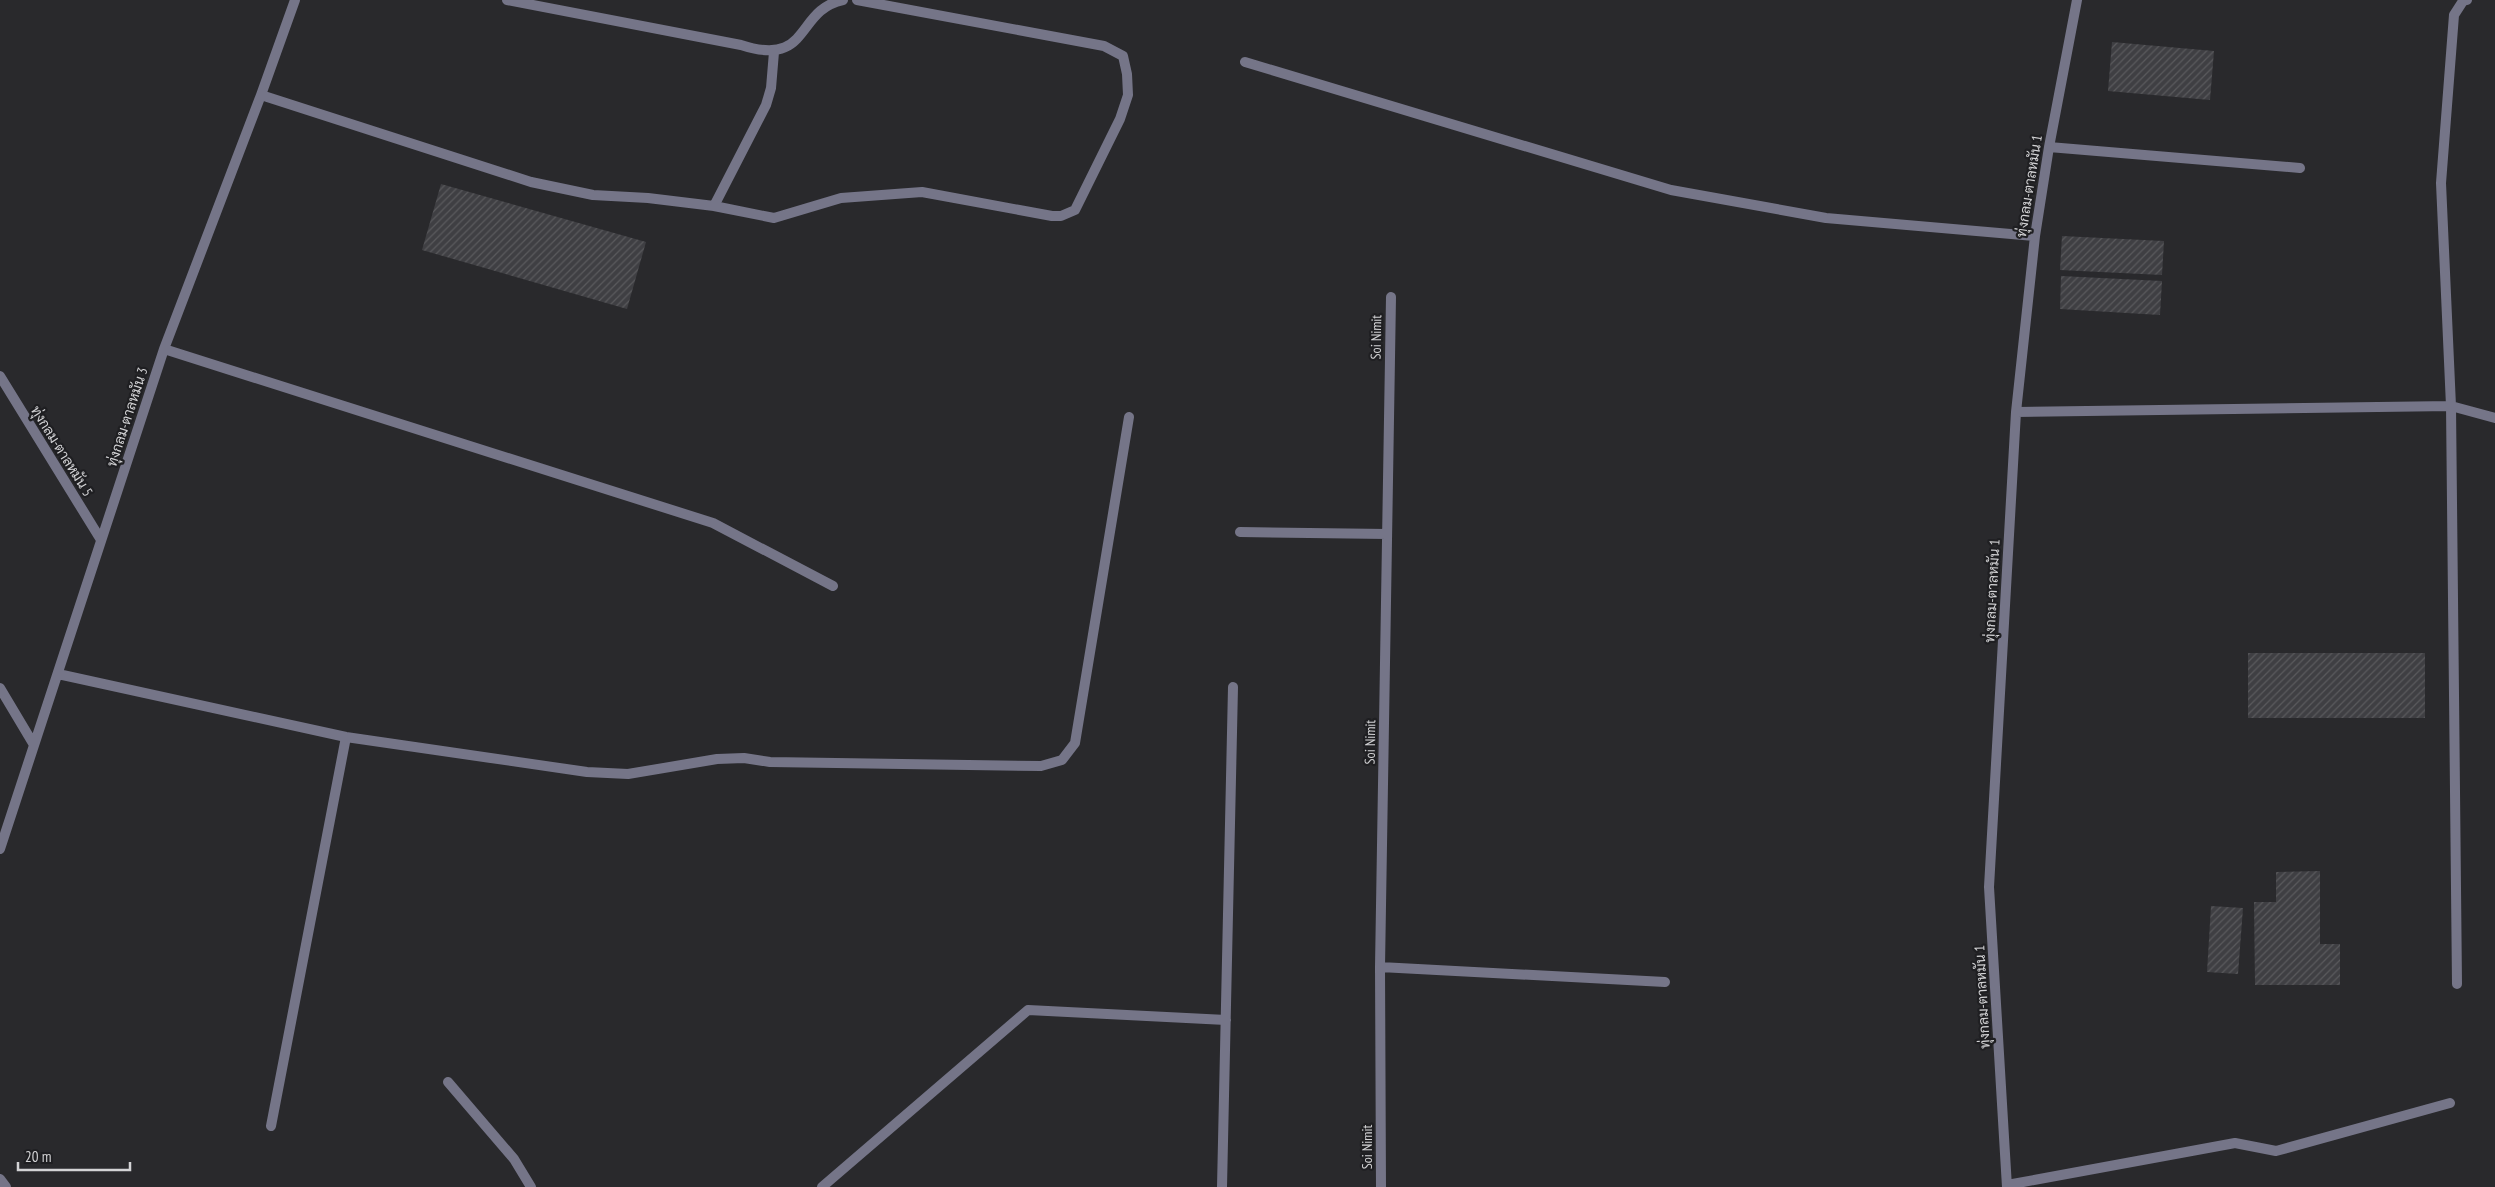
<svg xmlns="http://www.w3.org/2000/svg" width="2495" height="1187" viewBox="0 0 2495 1187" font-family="'PT Sans Narrow',Sarabun,sans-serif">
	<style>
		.building { fill: url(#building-hatch) }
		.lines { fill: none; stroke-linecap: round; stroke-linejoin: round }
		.lane { stroke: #757588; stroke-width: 10 }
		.street { stroke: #757588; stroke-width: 10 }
		.labels { text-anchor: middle; stroke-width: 4.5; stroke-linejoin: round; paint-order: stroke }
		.street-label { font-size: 14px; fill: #d3d3d5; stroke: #1f1f22 }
	</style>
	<defs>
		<pattern id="building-hatch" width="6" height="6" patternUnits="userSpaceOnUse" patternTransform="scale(1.25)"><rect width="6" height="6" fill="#3f3f43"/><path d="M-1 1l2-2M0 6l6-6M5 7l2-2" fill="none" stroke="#5a5a5d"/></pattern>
	</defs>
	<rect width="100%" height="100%" fill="#29292c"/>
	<!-- building -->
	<path class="building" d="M2112,42l102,9 -4,49 -102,-9z
		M441,184l205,58 -19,67 -205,-59z
		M2062,236l102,5 -2,34 -102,-5z
		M2061,276l101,5 -2,34 -100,-6z
		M2248,653h177v65h-177z
		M2320,871v73h20v41h-85l-1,-83h22v-30z
		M2211,906l32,2 -5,66 -31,-2z"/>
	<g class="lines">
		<!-- lane -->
		<path class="lane" d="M448,1082l66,77 17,28"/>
		<!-- street -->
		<path class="street" d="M507,0l234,45c70,23 54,-35 102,-45
			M1245,62l426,128 155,28 209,18
			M261,95l270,87 62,13 55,3 66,8 60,12 67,-20 81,-6 130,24h9l14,-6 45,-91 8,-24 -1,-21 -4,-18 -19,-10 -247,-46
			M2049,147l251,21
			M714,206l52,-101 5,-17 3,-36
			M164,349l549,174 120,63
			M0,376l101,164
			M2016,412l435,-6 44,12
			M1240,532l147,2
			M58,674l288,63 241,35 41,2 89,-15 27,-1 26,4 271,4 21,-6 13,-17 54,-326
			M0,688l34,57
			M0,849l164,-500 97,-254 34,-95
			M1380,967l285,15
			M2457,984l-6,-578 -10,-223 13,-168 9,-14 4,-1
			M271,1126l75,-389
			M0,1179l6,8
			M2007,1185l228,-42 41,8 174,-48
			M822,1187l206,-177 198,10
			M1222,1187l11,-500
			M1381,1187l-1,-220 11,-670
			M2007,1187l-18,-300 27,-475 19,-176 14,-89 28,-147"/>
	</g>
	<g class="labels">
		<!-- street labels -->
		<g class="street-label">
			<text transform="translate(2029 186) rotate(-81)" y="5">ทุ่งกลม-ตาลหมัน 1</text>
			<text transform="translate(1376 337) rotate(-89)" y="5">Soi Nimit</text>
			<text transform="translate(127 417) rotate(-72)" y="5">ทุ่งกลม-ตาลหมัน 3</text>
			<text transform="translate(62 451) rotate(58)" y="5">ทุ่งกลม-ตาลหมัน 5</text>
			<text transform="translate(1992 591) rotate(-87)" y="5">ทุ่งกลม-ตาลหมัน 1</text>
			<text transform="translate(1370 742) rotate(-89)" y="5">Soi Nimit</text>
			<text transform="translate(1982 997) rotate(-93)" y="5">ทุ่งกลม-ตาลหมัน 1</text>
			<text transform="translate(1367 1147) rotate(-90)" y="5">Soi Nimit</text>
		</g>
	</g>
	<!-- scale -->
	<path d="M18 1162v8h112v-8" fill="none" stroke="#d3d3d5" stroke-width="2.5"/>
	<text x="25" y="1162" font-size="15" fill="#d3d3d5" stroke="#1f1f22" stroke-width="4" paint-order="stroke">20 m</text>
</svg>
